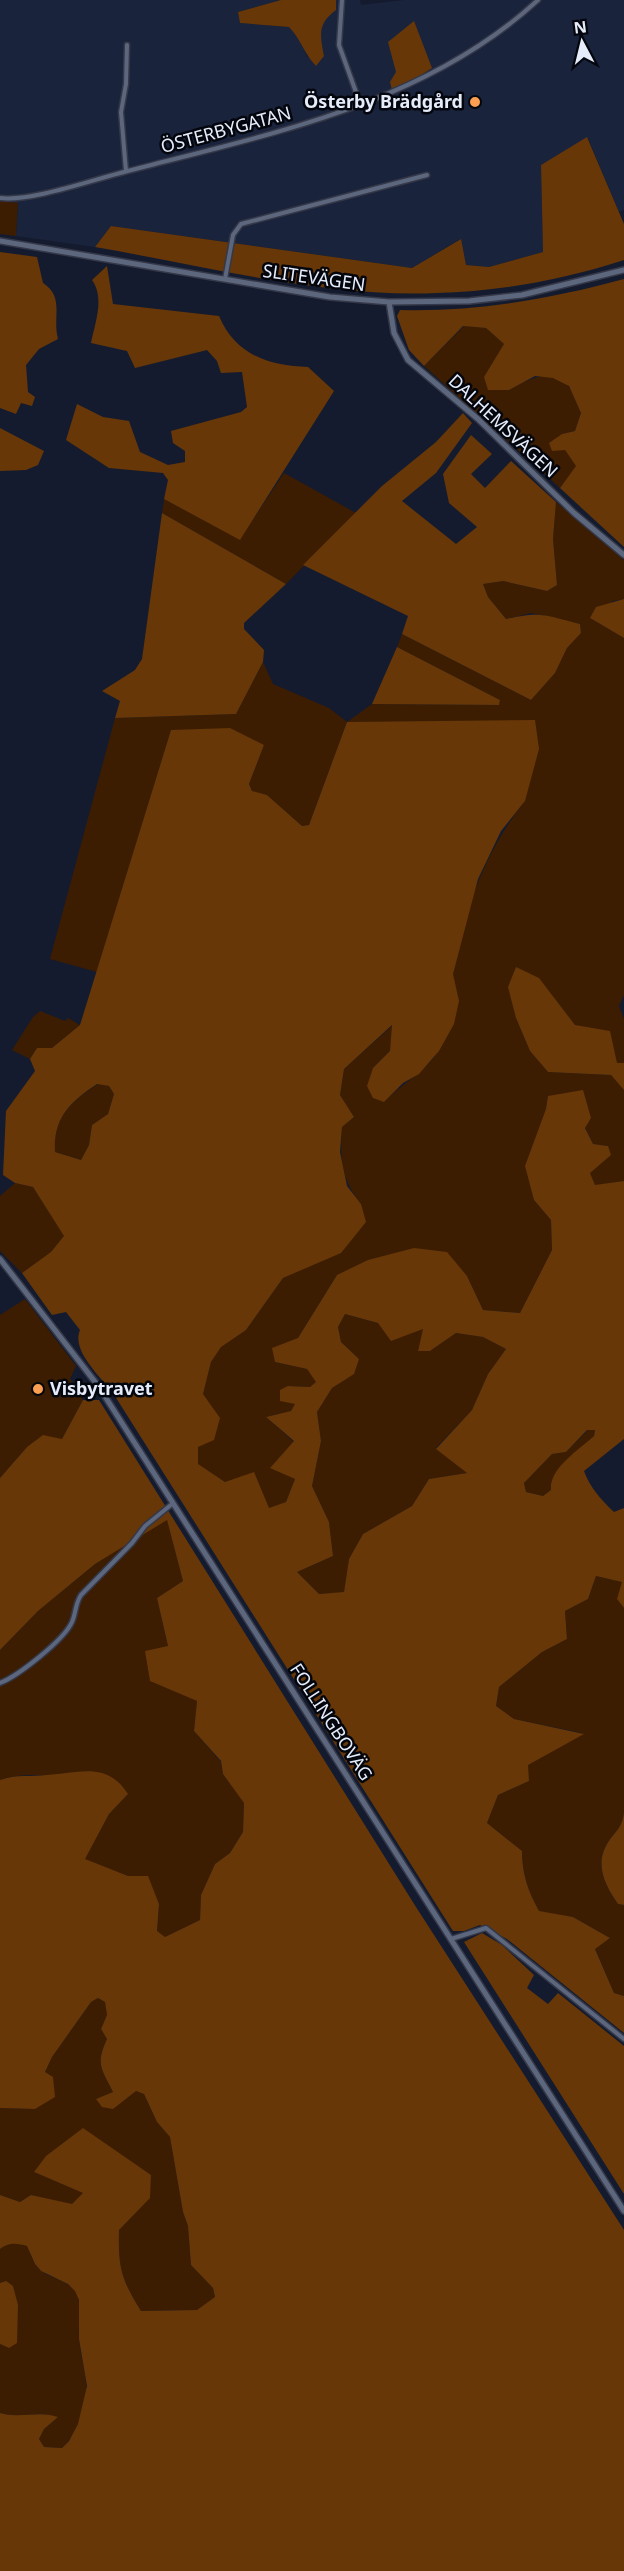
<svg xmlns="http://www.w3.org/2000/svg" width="624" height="2571" viewBox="0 0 624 2571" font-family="'Noto Sans',sans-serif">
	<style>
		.built { fill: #1a233c }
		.green { fill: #3c1d02 }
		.forest { fill: #673708; fill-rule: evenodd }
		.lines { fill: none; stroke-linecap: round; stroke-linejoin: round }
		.street-casing { stroke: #343848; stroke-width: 7 }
		.secondary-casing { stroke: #343848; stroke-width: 8 }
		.street { stroke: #5c667d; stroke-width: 4 }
		.secondary { stroke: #5c667d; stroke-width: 5 }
		.poi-dot { fill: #fb9e51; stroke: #04060e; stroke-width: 2 }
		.labels { text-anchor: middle; stroke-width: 5; stroke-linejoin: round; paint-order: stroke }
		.poi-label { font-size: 18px; font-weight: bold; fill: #e6ecfa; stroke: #04060e; text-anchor: end }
		.street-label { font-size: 18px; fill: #e6ecfa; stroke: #04060e }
	</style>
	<rect width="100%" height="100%" fill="#141b2e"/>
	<!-- built -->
	<path class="built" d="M0,0h281l-43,12 2,11 49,4 11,11 7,19 17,-1 -5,-25 6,-13 10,-8 1,-10h24l1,5 43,-5h220v210l-5,2 -31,-74 -47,27 2,87 -54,15 -23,-2 -6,-26 -48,29 -301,-42 -16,21 -79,-11 2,-32 -18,-3z"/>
	<!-- green -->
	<path class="green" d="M0,201l18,2 -2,33 -16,-2z
		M464,326l22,2 18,16 -6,12 11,34c18,-10 43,-24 60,-3 5,7 8,18 12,26l-6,18 -13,3 3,16 12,16 -17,22 -136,-122z
		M284,473l72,40 -70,71 -124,-71 2,-14 76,40z
		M556,502l68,58v39l-11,2 -23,17 34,20v357l-5,11 5,13v44l-7,1 -27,-35 -15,-4 -37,-47 -22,40 14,33 18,21 63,3 13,14v92l-29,5 -5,-13 18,-27 -15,-2 -8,-17 6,-9 -43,-22 -14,104 17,20 1,30 -32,63 -37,-3 -16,-34 -130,-1 -39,63 -23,24 32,7 10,13 -7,5 -22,-1 8,17 -5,8 -25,6 28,25 -23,25 24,12 -9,23 -17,7 -71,-44v-18l12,-40 -7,-13 8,-32 10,-16 25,-16 37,-52 28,-13 50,-61c-20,-25 -21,-46 -19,-77l12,-10 -14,-22 4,-26 49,-44 -3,26 -17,17 11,34c17,-18 45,-32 55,-53 5,-10 20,-42 19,-51 -1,-9 -6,-18 -5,-27 12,-64 32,-119 72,-170l-178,-79 -38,103 -7,1 -35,-31 -14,-3 -4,-8 15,-39 -93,-15 -74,242 -47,-13 65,-241 121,-4 27,-52 10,22 56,24 18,14 25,-18 127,1 1,-5 -103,-53 5,-13 129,66 24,-27 12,-25 14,-15 -1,-9 -49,-11 -25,6 -18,-22 -5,-13 20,-3 44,10 10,-6 -4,-46z
		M40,1011l25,10 3,-3 12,7 -28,23h-15l-7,11 -18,-9 21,-33z
		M98,1084l11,2 5,8 -6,20 -16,11 -3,20 -8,15 -26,-8c-2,-34 15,-50 43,-68z
		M15,1183l18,4 32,49 -13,16 -30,21 -22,-22v-55z
		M25,1299l51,67 -6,13 13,21 -21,39 -35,8 -27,31v-163z
		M345,1314l33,9 46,6 -6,22h12l26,-18 27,4 23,12 -18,25 -16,36 -36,38 31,25 -38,6 -17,27 -49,28 -14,25 -5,34 -25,1 -22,-22 36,-16 -4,-34 -17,-36 9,-45 -4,-29 15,-24 27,-29 -18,-17 -3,-15z
		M588,1430h7l-1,6 -38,37 -5,17 -8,6 -17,-4 -2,-9 28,-29 14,-2z
		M167,1519l16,62 -26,17 11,48 -19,26 1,8 47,21 -3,30 27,31 2,12 21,28 -1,30 -13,21 -15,11 -14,31 -1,25 -35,17 -8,-5 2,-29 -31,-27 -44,-16 25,-46 19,-20c-40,-9 -87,-28 -128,-14v-130l38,-39 57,-47z
		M596,1576l27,6 -5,17 6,9v204c-2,18 -10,19 -18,34 -11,20 0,41 12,58l6,1v91l-10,-3 -19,-45 15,-10 -37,-21 -34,-5c-11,-21 -17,-38 -17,-61l-35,-28 11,-28 31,-14 -2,-16 55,-32 -68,-14 -18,-13 3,-19 43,-35 25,-13 -2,-28 23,-12z
		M98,1998l7,4 2,13 -6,14 6,10c-12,26 -5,30 6,53l-16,7 39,-8 8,3 13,28 13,15 13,75 5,14 3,39 22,23 2,10 -18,12 -56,1c-20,-32 -23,-44 -22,-81l30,-32 2,-23 -31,-20 -86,17 50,21 -13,12 -40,-10 -11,7 -20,-7v-87l35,1 10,-37 7,-15 39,-55z
		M16,2243l11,3c4,8 6,18 13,24 11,9 28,10 36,22 7,13 2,32 3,46 1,15 6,31 7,46 2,20 -9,50 -24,64l-18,-1 -5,-8 5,-10 13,-12c-17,-7 -38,2 -57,-4v-69l9,4 -3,-67 -6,2v-34l6,-5z"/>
	<!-- forest -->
	<path class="forest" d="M281,0h55v10c-19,14 -16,25 -12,46l-8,10c-12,-12 -15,-27 -27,-39l-49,-4 -2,-11z
		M414,21l18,47 -23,15 -17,7 -2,-8 6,-10 -8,-30z
		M587,137l37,87v36c-61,20 -124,31 -187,33 -110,5 -233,-27 -342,-46l16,-21 301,42 49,-29 5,26 23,2 54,-15 -2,-87z
		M0,252l37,5 6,26c22,14 9,34 15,56l-19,10 -13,16 2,27 7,5 -3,9 -11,-3 -5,11 -16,-6z
		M107,266l6,38 106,12c16,38 49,50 89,51l26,24 -94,149 -76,-41 4,-19 -5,-7 -54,-5 -43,-28 11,-36 26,13 26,4 11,31 28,13 17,-3v-11l-12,-8 -2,-12 70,-19 6,-5 -5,-35 -21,1 -4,-12 -10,-11 -72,18 -8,-17 -36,-8c4,-20 14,-45 1,-63z
		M624,279v268l-64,-59 16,-22 -11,-16 -13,1 -3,-8 13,-9 13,-3 6,-18 -12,-27 -16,-8 -18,-2 -26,14h-21l-4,-13 20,-33 -18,-16 -23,-2 -39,40 -15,-16 -12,-34 3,-6c77,2 150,-11 224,-31z
		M463,413l9,10 -36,50 -34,28 54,43 21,-17 -28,-24 -6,-29 28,-39 21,19 -21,20 14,14 26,-27 45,41 -3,37 4,46 -10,6 -44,-10 -20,3 5,13 18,22c35,-8 39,-4 74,5l1,9 -14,15 -12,25 -24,27 -129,-66 6,-18 -105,-51 79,-79 54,-44z
		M0,428l44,23 -6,14 -12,5 -26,1z
		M162,513l124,71 -42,39v6l20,21 -1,12 -27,52 -121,4 5,-17 -18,-10 33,-21 7,-11z
		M624,599v39l-34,-20 6,-11z
		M397,647l103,53 -1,5 -127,-1z
		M535,720l4,29 -14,52 -24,30 -23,48 -25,95 6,27 -5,23 -15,27 -20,23 -16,9 -19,19 -11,-4 -6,-12 6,-18 17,-17 2,-26 -48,44 -4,26 14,22 -12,10 -2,25 7,34 14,18 5,18 -25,31 -58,25 -37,52 -25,17 -10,15 -8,32 17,24 -6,22 -16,7v17l27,18 29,-10 15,36 17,-6 9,-23 -25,-11 24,-27 -28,-24 25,-6 4,-7 -15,-3v-11l8,-4 22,1 6,-5 -9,-13 -32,-7 -3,-14 26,-10 39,-63 31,-15 46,-12 33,4 20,24 16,34 37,3 32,-63 -1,-30 -17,-20 -9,-34 21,-57 2,-13 35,-6 8,28 -6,10 8,16 15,2 3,9 -21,18 5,12 29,-4v258l-40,32c5,15 18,30 30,41l10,-4v100l-7,-9 5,-17 -26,-6 -8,23 -23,12 2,28 -25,13 -43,35 -3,19 18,13 70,15 -56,31 1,16 -31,14 -11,28 35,28c0,23 6,40 17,60l34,6 37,21 -15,11 19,44 10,3v37l-117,-94 -27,-14 -16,6h-11l-340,-538c-12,-16 -42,-42 -33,-63l-14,-18 -14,3 -30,-42 29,-21 13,-16 -31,-49 -18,-4 -12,-8 3,-64 29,-40 -5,-12 7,-11h15l28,-23 91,-295 59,-2 34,17 -15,39 3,7 15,4 35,31 7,-1 38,-103zM97,1084l12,2 5,8 -6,20 -16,11 -3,20 -8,15 -26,-8c-2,-34 15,-50 42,-68zM345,1314l33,9 13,18 32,-12 -5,22h12l26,-18 27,4 23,12 -18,25 -16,36 -36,39 31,24 -38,6 -17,27 -49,28 -14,25 -5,33 -25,2 -22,-22 36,-16 -4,-34 -17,-36 9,-45 -4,-29 15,-24 22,-14 5,-15 -18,-17 -3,-15zM587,1430h8l-1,6c-15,14 -45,32 -43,54l-8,6 -17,-4 -2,-9 28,-29 14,-2z
		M516,967l23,11 36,47 35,6 7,32h7v27l-13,-15 -63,-3 -18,-21 -14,-33 -8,-31z
		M83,1400h16l317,507 208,323v341h-624v-158c19,6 39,-3 58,4l-14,12 -5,10 5,8 18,1 7,-7 9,-17 9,-38 -8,-47v-39l-4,-9 -7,-7 -27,-13 -6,-7 -8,-18c-11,-3 -18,-4 -27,3v-54l20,7 11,-7 41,9 11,-11 -49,-21 12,-16 37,-28 68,47 -1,23 -31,32c-1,37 2,49 22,81l56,-1 18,-13 -2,-9 -22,-23 -3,-39 -5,-14 -13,-75 -13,-15 -13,-28 -8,-3 -23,18 -11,-2 -6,-8 17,-7c-11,-23 -18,-27 -6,-53l-6,-10 6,-14 -2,-13 -7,-4 -7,4 -39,55 -7,15 8,5 2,20 -20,12 -35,-1v-328c16,-6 31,-3 47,-5 32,-2 60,-14 81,19l-19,20 -24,45 43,17h20l11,28 -2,27 8,6 35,-17 1,-25 14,-31 15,-11 13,-21 1,-29 -21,-29 -2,-13 -27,-30 3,-30 -47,-20 -5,-30 23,-5 -11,-48 26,-17 -16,-61 -72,44 -57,47 -38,39v-172l27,-31 16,-12 19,4z
		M624,1812v93l-6,-1c-12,-17 -23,-38 -12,-58 8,-15 16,-16 18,-34z
		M482,1933l20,12 32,30 -7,13 21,16 10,-11 66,53v148l-160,-252z
		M6,2281l7,5 5,19 -1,38 -8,5 -9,-4v-61z"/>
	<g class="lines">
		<!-- street casing -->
		<g class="street-casing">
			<path id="street" d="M342,0l-3,45 22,61
				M126,171l-5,-59 5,-28 1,-39
				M0,198c30,4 92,-18 124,-26 145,-38 300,-67 414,-172
				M225,279l8,-44 8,-11 186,-49
				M0,1683c18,-7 64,-43 72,-61 4,-9 3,-18 9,-27l51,-52 13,-17 27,-22
				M451,1939l35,-11 138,111"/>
		</g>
		<!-- secondary casing -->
		<g class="secondary-casing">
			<path id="secondary" d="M0,241l330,56 59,5 80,-1 53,-6 102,-25
				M389,302l5,31 14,27 70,59 96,94 50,42
				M0,1259l99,128 525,824"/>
		</g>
		<!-- street -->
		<use href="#street" class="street"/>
		<!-- secondary -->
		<use href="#secondary" class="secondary"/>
	</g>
	<!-- markers -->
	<g class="poi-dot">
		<circle cx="475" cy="102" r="6"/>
		<circle cx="38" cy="1389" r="6"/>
	</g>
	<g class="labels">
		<!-- poi labels -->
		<g class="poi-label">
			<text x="463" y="108">Österby Brädgård</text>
			<text x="50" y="1395" text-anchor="start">Visbytravet</text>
		</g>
		<!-- street labels -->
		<g class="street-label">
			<text transform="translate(226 130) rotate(-15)" y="6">ÖSTERBYGATAN</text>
			<text transform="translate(314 278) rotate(8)" y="6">SLITEVÄGEN</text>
			<text transform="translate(503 426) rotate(43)" y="6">DALHEMSVÄGEN</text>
			<text transform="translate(331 1722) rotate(57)" y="6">FOLLINGBOVÄG</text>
		</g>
	</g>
	<!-- north arrow -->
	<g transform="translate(582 42) rotate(353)" stroke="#04060e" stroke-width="4.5" paint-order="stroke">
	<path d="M0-4.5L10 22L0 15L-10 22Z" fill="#e6ecfa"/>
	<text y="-9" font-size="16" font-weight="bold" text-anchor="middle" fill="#e6ecfa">N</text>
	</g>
</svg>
